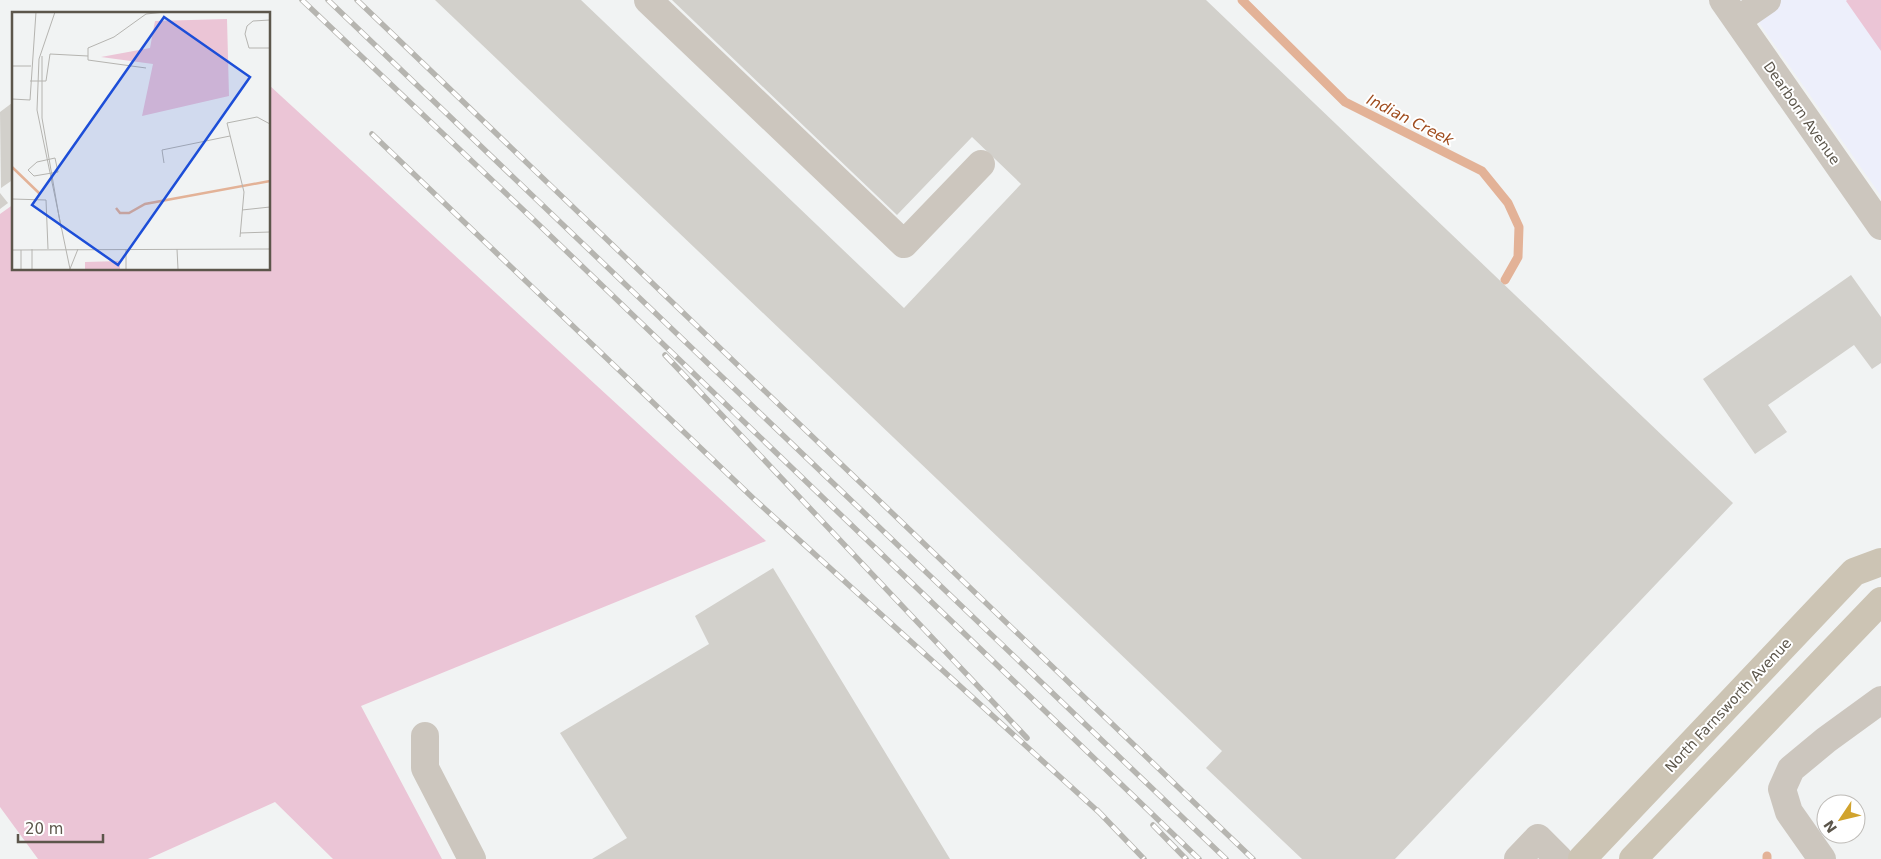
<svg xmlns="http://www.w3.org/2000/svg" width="1881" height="859" viewBox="0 0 1881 859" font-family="'DejaVu Sans',sans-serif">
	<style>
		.commercial { fill: #edeffb }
		.green { fill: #ebc5d6 }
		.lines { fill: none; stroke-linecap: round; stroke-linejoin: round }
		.stream { stroke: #e3b297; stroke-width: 9 }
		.building { fill: #d2d0cb }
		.minor { stroke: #ccc6be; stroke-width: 28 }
		.major { stroke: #ccc4b4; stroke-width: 28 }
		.rail-casing { stroke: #b6b5b0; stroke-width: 5.5 }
		.rail { stroke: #fff; stroke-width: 4; stroke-dasharray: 11; stroke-linecap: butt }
		.labels { text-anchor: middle; stroke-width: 4; stroke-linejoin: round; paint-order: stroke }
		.street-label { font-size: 14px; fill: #5c564b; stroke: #fff }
		.water-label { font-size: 15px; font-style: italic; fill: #9e4b1c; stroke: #fff }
		.inset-river { fill: none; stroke: #e3b297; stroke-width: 2.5 }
		.inset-road { fill: none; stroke: #b5b4b0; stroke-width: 1 }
		.view { fill: #1d4ed8; fill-opacity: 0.15; stroke: #1d4ed8; stroke-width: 2.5 }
		.inset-edge { fill: none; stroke: #5c564b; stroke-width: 2.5 }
	</style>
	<rect width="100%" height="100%" fill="#f1f3f3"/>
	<!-- commercial -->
	<path class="commercial" d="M1743,0h138v196z"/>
	<!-- green -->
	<path class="green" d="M1847,0h34v51l-35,-50z
		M269,85l497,456 -405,165 81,153h-109l-58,-57 -127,57h-110l-38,-52v-593l14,-10v65h255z"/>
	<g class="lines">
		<!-- stream -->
		<path class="stream" d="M1242,0l103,102 137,69 26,32 11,24 -1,30 -13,23
			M1767,859v-3"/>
	</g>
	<!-- building -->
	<path class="building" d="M435,0h146l323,308 117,-124 -49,-47 -75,78 -225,-215h534l527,503 -338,356h-93l-96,-91 16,-17z
		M12,103l2,2v74l-13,9 -1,-76z
		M0,193l8,10 -8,6z
		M1851,275l30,42v46l-9,6 -18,-24 -86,60 19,27 -32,22 -52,-75z
		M773,568l177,291h-358l35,-21 -67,-105 149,-89 -14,-28z"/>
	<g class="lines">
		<!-- minor -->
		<path class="minor" d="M648,0l256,244 77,-80
			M1723,0l158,226
			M1738,20l29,-20
			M425,736v32l47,91
			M1518,859l20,-21 21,21
			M1822,859l-33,-47 -7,-23 9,-20 35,-29 55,-40"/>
		<!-- major -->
		<path class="major" d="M1582,859l272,-287 27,-10
			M1633,859l248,-258"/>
		<!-- rail casing -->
		<g class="rail-casing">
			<path id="rail" d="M302,0l234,222 663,637
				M328,0l898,859
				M357,0l896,859
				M372,134l382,365 348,316
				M665,355l362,383
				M1097,810l47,49
				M1153,825l33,34"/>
		</g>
		<!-- rail -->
		<use href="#rail" class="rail"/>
	</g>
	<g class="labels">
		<!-- street labels -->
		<g class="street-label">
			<text transform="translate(1802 113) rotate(55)" y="5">Dearborn Avenue</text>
			<text transform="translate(1728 705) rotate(-47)" y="5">North Farnsworth Avenue</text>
		</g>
		<!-- water labels -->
		<g class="water-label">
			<text transform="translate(1410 120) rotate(27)" y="5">Indian Creek</text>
		</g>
	</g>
	<!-- overview -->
	<g transform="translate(12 12)">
		<rect width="258" height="258" fill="#f1f3f3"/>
		<path d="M215,7l2,77 -87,20 11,-52 -52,-7 49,-9 5,-27zM108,249v8h-35v-7z" fill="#ebc5d6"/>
		<path class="inset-river" d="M0,155l28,27M104,196l4,5h9l16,-9 125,-23"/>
		<path class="inset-road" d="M43,0l-16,47 -2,51 33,159M258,8l-17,1 -6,5 -2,8 4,14h21M30,44v62l19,110M0,54h19M134,56l-58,-8v-12l26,-11 32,-23 19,-2M18,69h16l4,-27 38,2M0,87l18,1 6,-88M43,146l3,14 -24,4 -6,-6 9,-8zM152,151l-2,-13 68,-14M0,187l34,1 2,49M230,198l28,-3M228,221l30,-1M228,225l4,-45 -17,-69 30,-6 13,7M20,237v20M165,237l1,20M0,238l258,-1M9,238v19M58,257l8,-20M114,257v-20"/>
		<path class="view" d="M152,5l86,60 -132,188 -86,-60z"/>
		<rect width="258" height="258" class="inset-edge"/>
	</g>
	<!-- north arrow -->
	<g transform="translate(1841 819) rotate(235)"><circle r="24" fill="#ffffff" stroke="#bebbb7"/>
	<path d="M0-4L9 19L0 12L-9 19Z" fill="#d1a32d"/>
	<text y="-8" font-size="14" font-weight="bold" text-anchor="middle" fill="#5c564b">N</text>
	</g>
	<!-- scale -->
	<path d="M18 834v8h85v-8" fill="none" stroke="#5c564b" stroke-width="2.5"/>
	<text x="25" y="834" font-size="15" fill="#5c564b" stroke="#ffffff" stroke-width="4" paint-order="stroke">20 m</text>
</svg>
